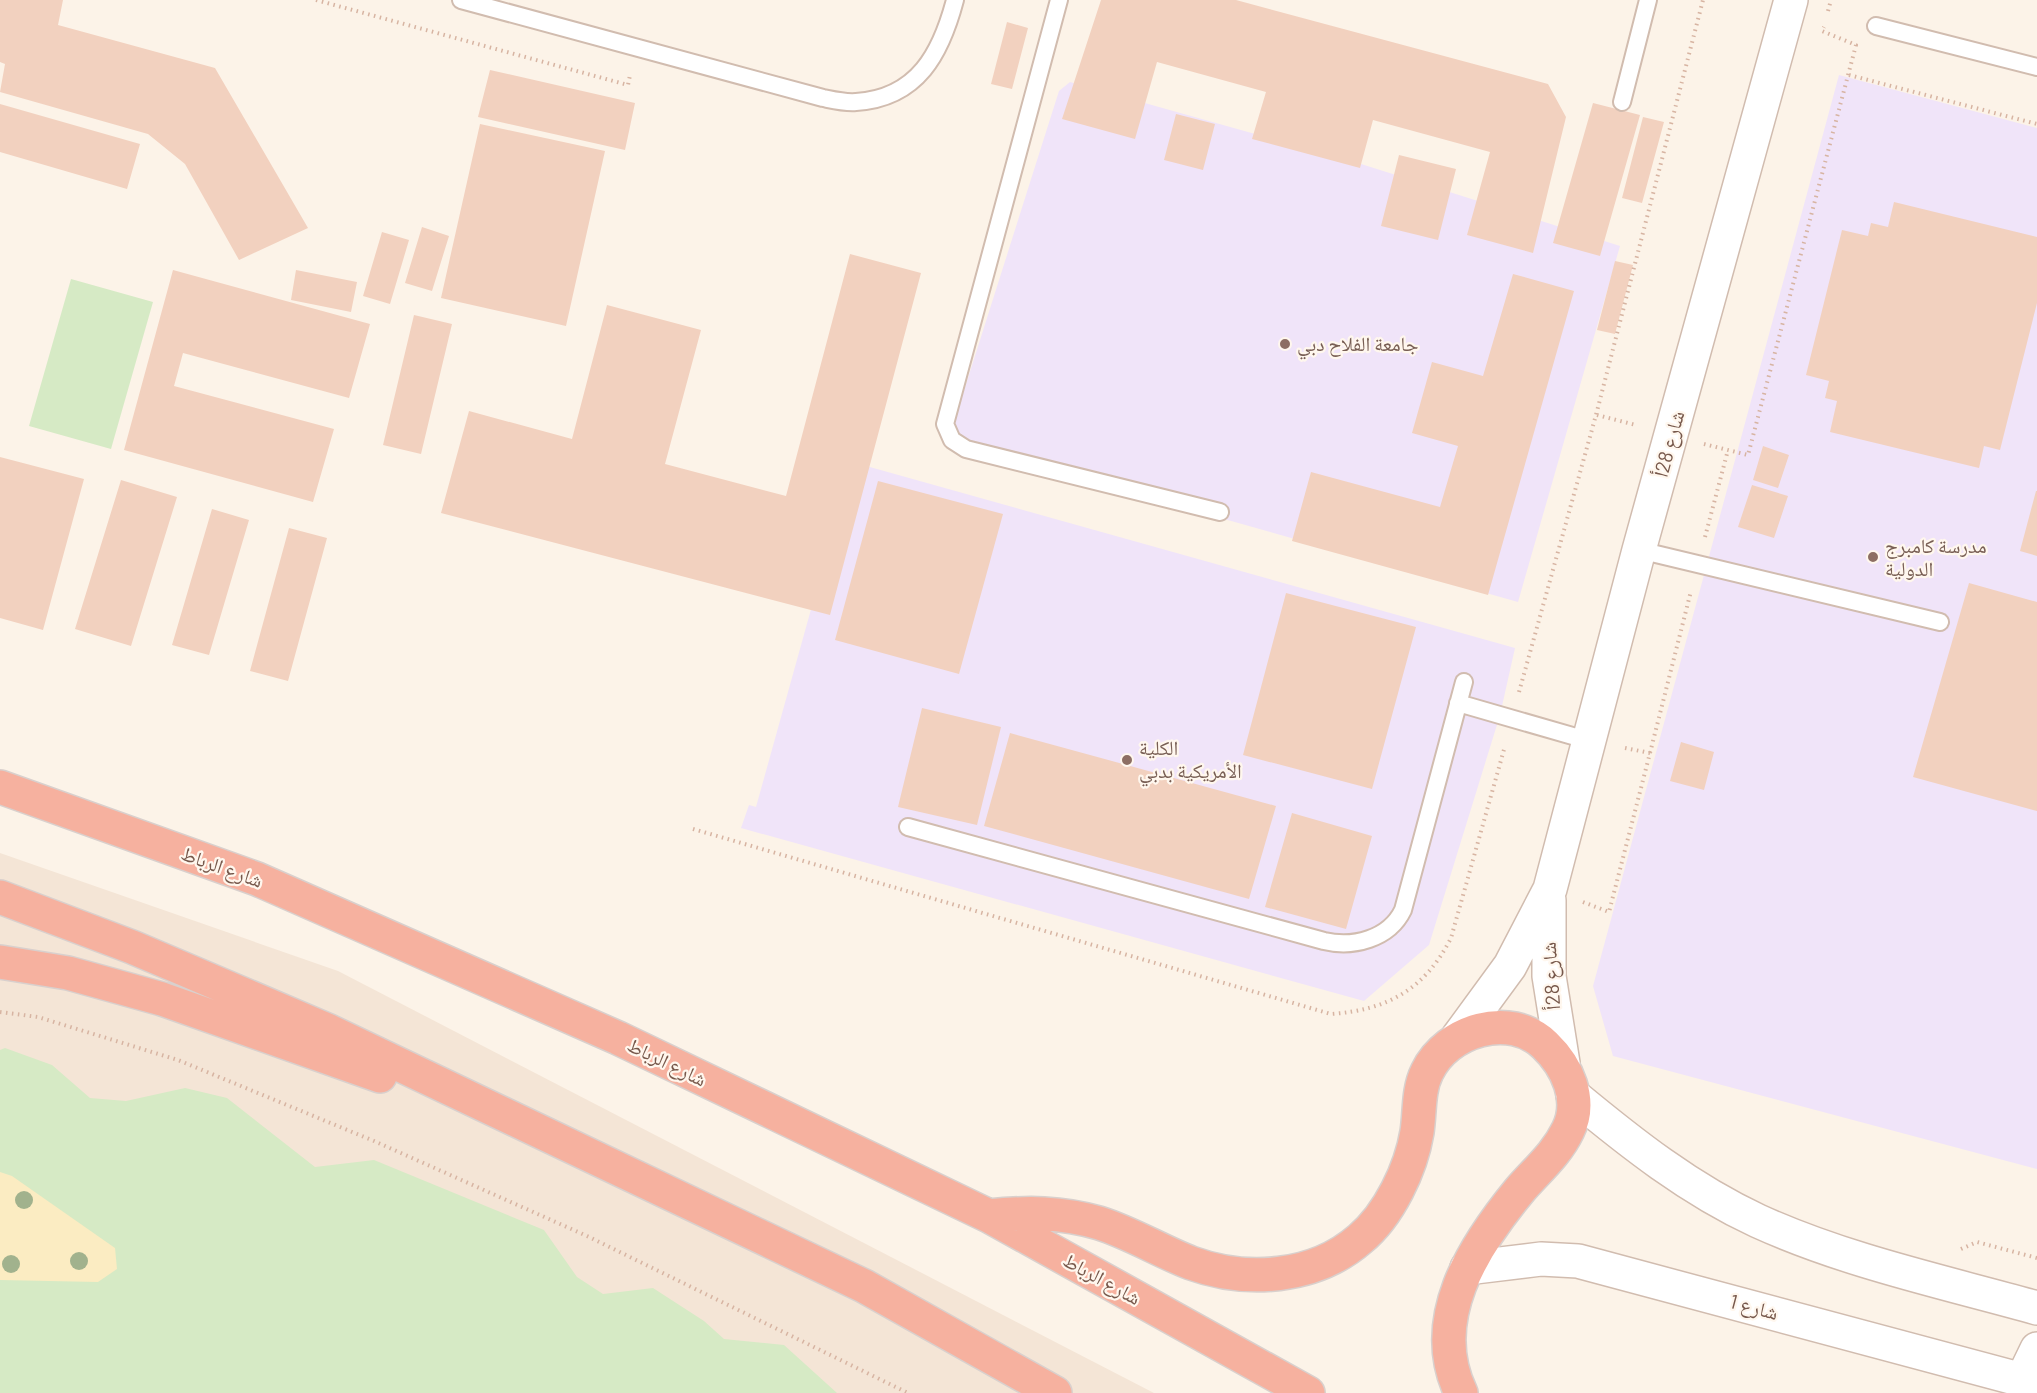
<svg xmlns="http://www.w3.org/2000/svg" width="2037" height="1393" viewBox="0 0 2037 1393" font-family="Barlow,'Noto Naskh Arabic',sans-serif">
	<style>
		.residential { fill: #f4e5d6 }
		.education { fill: #f0e4f9 }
		.green { fill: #d6eac5 }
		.sand { fill: #fbecc2 }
		.building { fill: #f2d1bf }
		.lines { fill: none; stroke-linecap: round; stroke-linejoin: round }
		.service-casing { stroke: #d1bcaf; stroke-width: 20 }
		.tertiary-casing { stroke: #d1bcaf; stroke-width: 36 }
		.motorway-casing { stroke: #d9d0cd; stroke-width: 36 }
		.path { stroke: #d7b4a2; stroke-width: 4; stroke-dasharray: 1.5 4.5; stroke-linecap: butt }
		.service { stroke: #fff; stroke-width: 16 }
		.tertiary { stroke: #fff; stroke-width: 33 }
		.motorway { stroke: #f6b19f; stroke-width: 33 }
		.tree { fill: #a1b28d }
		.education-dot { fill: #8d6e63; stroke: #fff7ee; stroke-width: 2 }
		.labels { text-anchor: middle; stroke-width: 4.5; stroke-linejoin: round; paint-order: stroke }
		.education-label { font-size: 20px; fill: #785e54; stroke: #fff7ee; text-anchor: start }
		.street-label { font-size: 20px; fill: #77584b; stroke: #fff7ee }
	</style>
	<rect width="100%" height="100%" fill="#fcf3e8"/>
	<!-- residential -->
	<path class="residential" d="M0,853l338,118 816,422h-1154z"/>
	<!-- education -->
	<path class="education" d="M1839,75l198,53v1041l-424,-113 -20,-70z
		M1070,82l288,81 262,83 -102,356 -570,-161 111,-350z
		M852,462l663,186 -15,67 -71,230 -65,56 -623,-173 8,-23 7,2z"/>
	<!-- green -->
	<path class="green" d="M71,279l82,23 -42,147 -82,-23z
		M5,1048l47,17 38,33 36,3 59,-13 42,10 88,69 59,-7 170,70 33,47 26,17 50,-6 51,33 20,18 60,6 53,48h-837v-343z"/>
	<!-- sand -->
	<path class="sand" d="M0,1172l12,4 103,72 2,21 -19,13 -98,-2z"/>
	<!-- building -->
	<path class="building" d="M0,0h63l-5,25 157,43 93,160 -69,32 -54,-96 -37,-30 -148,-42 5,-28 -5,-2z
		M1101,0h135l312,84 18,33 -33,136 -66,-18 23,-83 -117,-32 -13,48 -108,-29 14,-47 -109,-30 -22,77 -73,-20z
		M1007,22l21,6 -16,61 -21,-5z
		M490,70l145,33 -10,47 -147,-33z
		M1593,103l47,12 -40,141 -47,-13z
		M0,104l140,40 -13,45 -127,-37z
		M1176,114l39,10 -12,46 -39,-10z
		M1643,117l21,5 -22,81 -20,-5z
		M480,124l125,27 -39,175 -125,-28z
		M1399,155l57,14 -18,71 -57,-14z
		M1894,202l143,35v66l-37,147 -16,-4 -5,22 -149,-36 7,-31 -12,-3 4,-17 -23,-6 36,-145 26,6 3,-13 17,4z
		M422,227l27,9 -17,55 -27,-8z
		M382,232l27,8 -19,64 -27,-8z
		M850,254l71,19 -91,342 -389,-102 28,-102 103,28 35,-134 94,25 -36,134 121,32z
		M1615,261l18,4 -18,69 -18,-4z
		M173,270l197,54 -21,74 -166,-45 -9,33 160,43 -21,73 -189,-52z
		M296,270l61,12 -6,30 -60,-12z
		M1513,274l61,17 -86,304 -196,-54 19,-69 129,35 18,-61 -46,-13 20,-71 51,14z
		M414,315l38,9 -31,130 -38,-9z
		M1763,446l26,9 -11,33 -25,-8z
		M0,457l84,22 -41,151 -43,-12z
		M121,480l56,17 -46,149 -56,-17z
		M878,481l125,33 -44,160 -124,-34z
		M1752,485l36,11 -14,42 -36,-11z
		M2036,491h1v65l-17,-5z
		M212,509l37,11 -40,135 -37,-10z
		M289,528l38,10 -39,143 -38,-10z
		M1969,583l68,19v209l-124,-34z
		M1286,593l130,34 -44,162 -129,-34z
		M922,708l79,19 -24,98 -79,-18z
		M1010,733l266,73 -27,93 -265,-73z
		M1681,742l33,10 -10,38 -34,-9z
		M1292,813l80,23 -26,93 -81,-22z"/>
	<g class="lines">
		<!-- service casing -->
		<g class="service-casing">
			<path id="service" d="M461,0l362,98c10,2 22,5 33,4 62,-4 85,-49 99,-102
				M1059,0l-114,424 7,16 14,9 254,63
				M1876,26l161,41
				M1622,102l26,-102
				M1639,550l301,72
				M1458,703l132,38
				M908,827l416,114c29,7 65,-2 79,-31l61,-228"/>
		</g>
		<!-- tertiary casing -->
		<g class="tertiary-casing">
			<path id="tertiary" d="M1549,900v76l14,87
				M1458,1037l52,-71 40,-77 89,-339 152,-550
				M1573,1095c58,48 116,94 185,126 88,40 186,61 279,87
				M1467,1268l74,-9 37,2 459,123
				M2022,1380l15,-31"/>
		</g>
		<!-- motorway casing -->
		<g class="motorway-casing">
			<path id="motorway" d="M0,787l257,92 361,159 371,178 319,177
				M0,897l132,50 195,83 537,256 191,107
				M0,962l68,11 94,26 218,77
				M989,1216c38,-4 72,-4 110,7 32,10 61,28 92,40 55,20 123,16 169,-24 29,-24 51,-70 57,-107 3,-20 1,-42 10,-60 20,-42 83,-61 118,-27 22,21 38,55 23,85 -12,25 -32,41 -49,61 -46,56 -93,129 -58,202"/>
		</g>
		<!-- path -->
		<path class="path" d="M316,0l312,85 2,-10
			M1828,11l3,-11
			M1849,75l188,49
			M1597,415l39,10
			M1704,444l44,11 108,-410 -34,-14 2,-4
			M1705,537l23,-87
			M1519,692l77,-277 107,-415
			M1650,753l41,-162
			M693,829l638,185c57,-4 94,-25 120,-76l54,-192
			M1583,902l26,10 41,-159 -25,-5
			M0,1012l38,5 140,43 196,81 213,95 321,157
			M1961,1249l16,-7 60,16"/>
		<!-- service -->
		<use href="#service" class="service"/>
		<!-- tertiary -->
		<use href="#tertiary" class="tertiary"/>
		<!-- motorway -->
		<use href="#motorway" class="motorway"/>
	</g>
	<!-- trees -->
	<g class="tree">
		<circle cx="24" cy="1200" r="9"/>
		<circle cx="79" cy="1261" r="9"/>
		<circle cx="11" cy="1264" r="9"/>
	</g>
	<!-- markers -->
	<g class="education-dot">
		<circle cx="1285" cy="344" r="6"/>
		<circle cx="1873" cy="557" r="6"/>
		<circle cx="1127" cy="760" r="6"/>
	</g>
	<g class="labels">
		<!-- education labels -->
		<g class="education-label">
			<text x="1297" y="351">جامعة الفلاح دبي</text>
			<text x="1885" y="553">مدرسة كامبرج<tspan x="1885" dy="23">الدولية</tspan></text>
			<text x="1139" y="755">الكلية<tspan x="1139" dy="23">الأمريكية بدبي</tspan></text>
		</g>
		<!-- street labels -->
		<g class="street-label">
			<text transform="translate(1669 444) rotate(-75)" y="7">شارع 28أ</text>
			<text transform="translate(222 867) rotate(20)" y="7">شارع الرباط</text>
			<text transform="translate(1551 976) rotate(-94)" y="7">شارع 28أ</text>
			<text transform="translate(667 1062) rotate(26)" y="7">شارع الرباط</text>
			<text transform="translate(1102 1279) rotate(29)" y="7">شارع الرباط</text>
			<text transform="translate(1754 1307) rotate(15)" y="7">شارع 1</text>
		</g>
	</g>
</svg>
